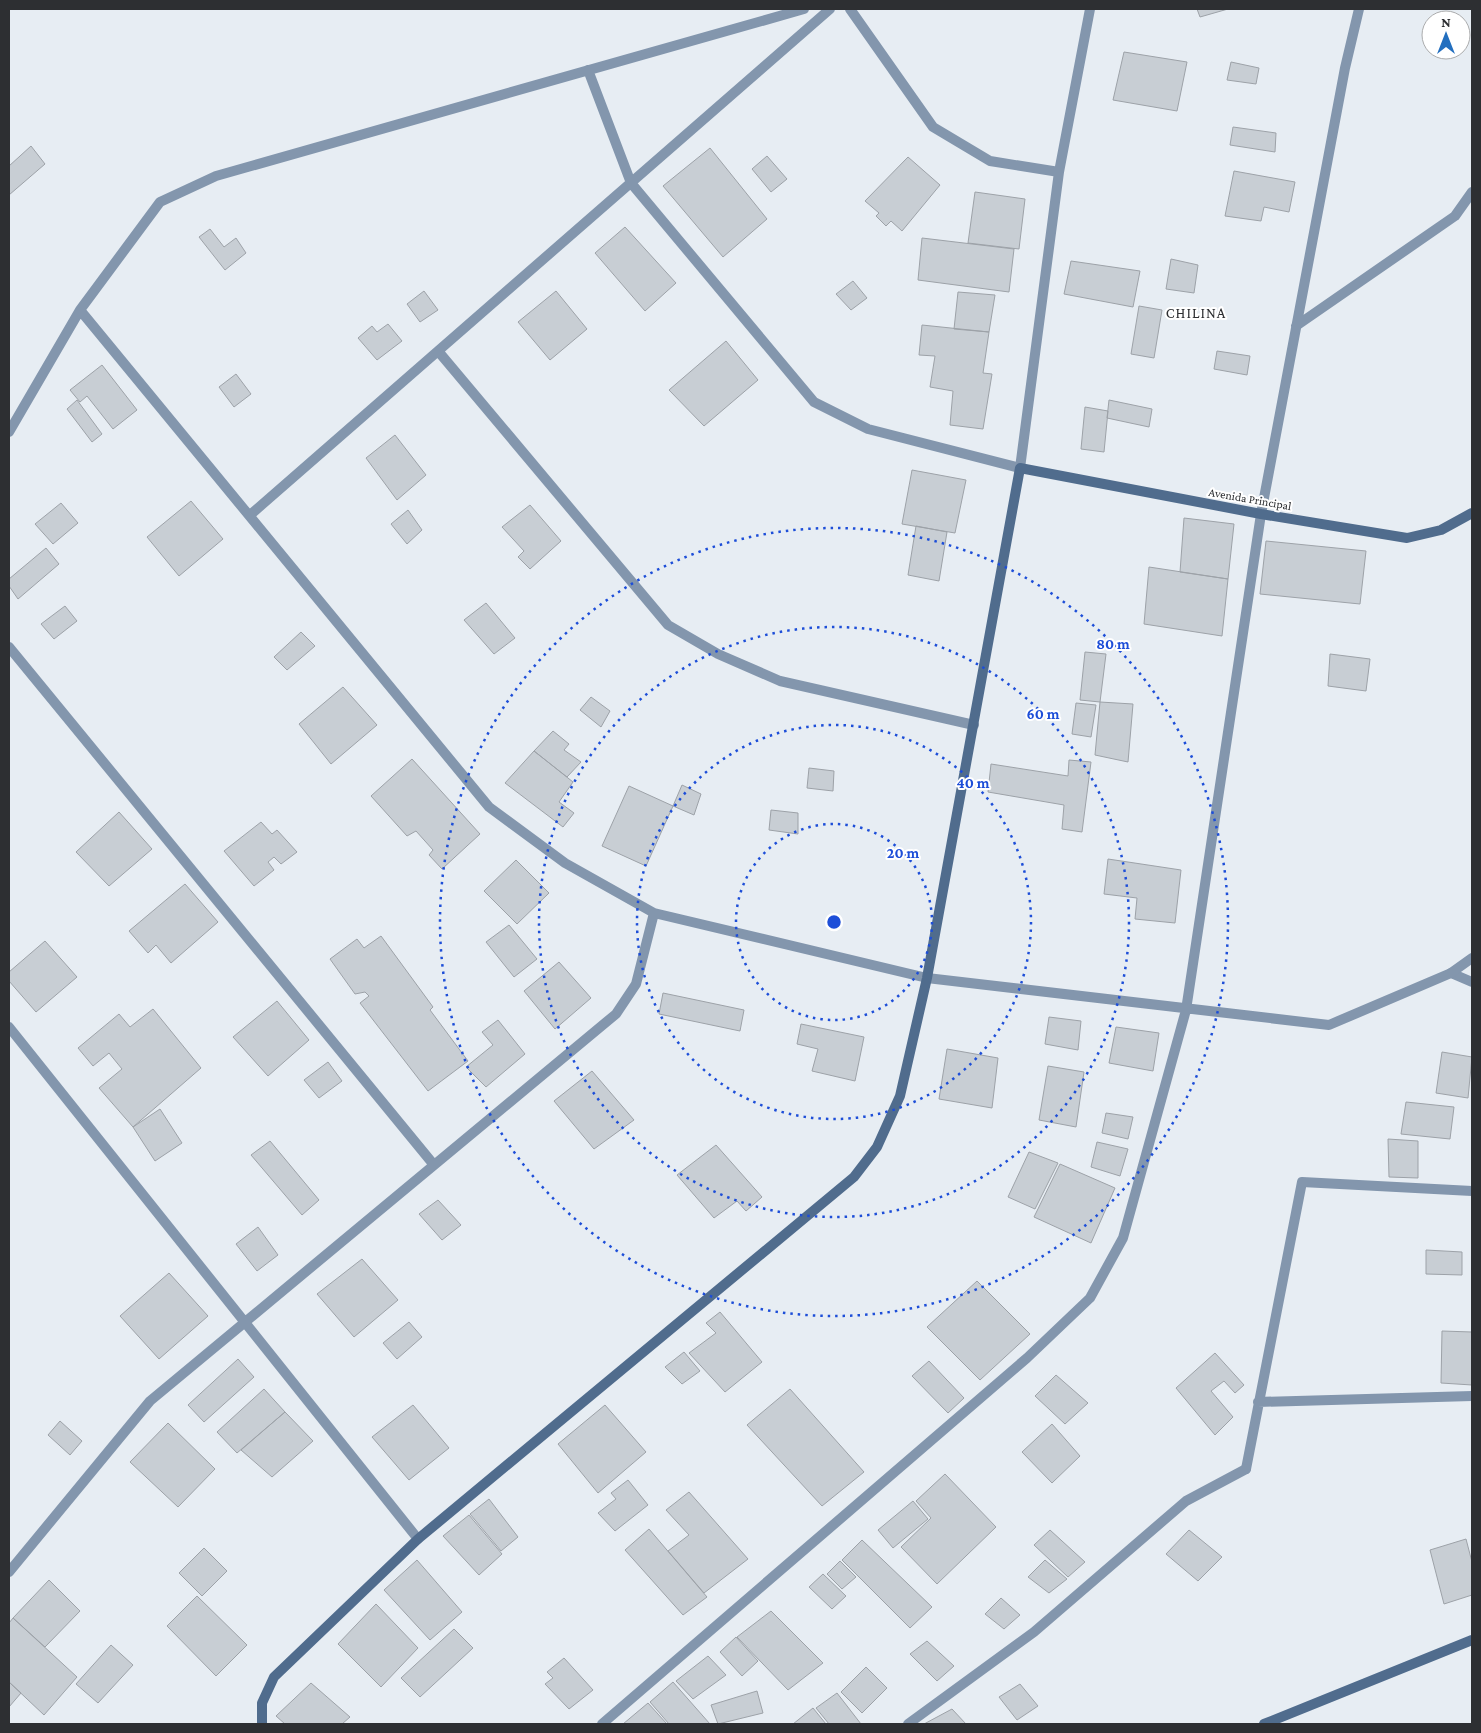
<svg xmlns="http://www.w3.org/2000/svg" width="1481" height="1733" viewBox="0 0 1481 1733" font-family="'Crimson Pro',serif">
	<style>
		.building { fill: #c8ced4; stroke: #9da2a8 }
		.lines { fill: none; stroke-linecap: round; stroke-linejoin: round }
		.lane { stroke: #8396ad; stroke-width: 10 }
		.street { stroke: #8396ad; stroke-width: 10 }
		.secondary { stroke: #506c8d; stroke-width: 10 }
		.ring { fill: none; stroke: #1d4ed8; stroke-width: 2.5; stroke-dasharray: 2.5 5 }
		.labels { text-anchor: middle; stroke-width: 4; stroke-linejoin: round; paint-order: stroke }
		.street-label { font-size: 12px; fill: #2d2f32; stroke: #fff }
		.quarter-label { font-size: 15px; letter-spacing: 1px; fill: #2d2f32; stroke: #fff }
		.centre { fill: #1d4ed8; stroke: #fff; stroke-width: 2.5 }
		.ring-label { font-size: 15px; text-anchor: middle; font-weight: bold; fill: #1d4ed8; stroke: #fff; stroke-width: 4; stroke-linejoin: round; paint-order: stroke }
	</style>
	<rect width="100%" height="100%" fill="#e7edf3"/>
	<!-- building -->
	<path class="building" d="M1197,9h31l-28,8z
		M1124,52l63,10 -10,49 -64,-11z
		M1231,62l28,6 -3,16 -29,-4z
		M1233,127l43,6 -1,19 -45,-7z
		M31,146l14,18 -36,31v-29z
		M710,148l57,71 -44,38 -60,-71z
		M767,156l20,23 -16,13 -19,-23z
		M908,157l32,28 -38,46 -11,-10 -5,5 -10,-10 3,-3 -14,-12z
		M1234,171l61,11 -6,30 -25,-5 -3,14 -36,-5z
		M975,192l50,7 -6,50 -51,-6z
		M625,227l51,56 -31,28 -50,-58z
		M210,229l14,18 12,-9 10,15 -21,17 -26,-33z
		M922,238l92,11 -5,43 -91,-12z
		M1171,259l27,6 -4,28 -28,-4z
		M1071,261l69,10 -7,36 -69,-13z
		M853,281l14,17 -16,12 -15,-16z
		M424,291l14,19 -18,12 -13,-18z
		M556,291l31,38 -37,31 -32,-38z
		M958,292l37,3 -6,37 -35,-3z
		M1139,306l23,4 -8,48 -23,-4z
		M388,324l14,17 -25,19 -19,-22 14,-12 5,6z
		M922,325l67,7 -6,41 9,1 -9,55 -33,-4 3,-34 -23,-4 5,-31 -16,-1z
		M726,341l32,39 -54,46 -35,-36z
		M1217,351l33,5 -3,19 -33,-6z
		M102,365l35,45 -24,19 -26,-33 -7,6 -10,-12z
		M236,374l15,20 -17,13 -15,-20z
		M77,400l25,34 -10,8 -25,-33z
		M1109,400l43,9 -3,18 -42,-9z
		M1085,407l23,4 -4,41 -23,-3z
		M395,435l31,40 -29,25 -31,-42z
		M912,470l54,10 -11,53 -53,-9z
		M191,501l32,38 -44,37 -32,-39z
		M61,503l17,20 -25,21 -18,-20z
		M530,505l31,36 -31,28 -12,-12 6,-6 -22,-24z
		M408,510l14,20 -15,14 -16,-20z
		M1184,518l50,6 -6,55 -48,-7z
		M916,526l31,6 -8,49 -31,-6z
		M1266,541l100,10 -6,53 -100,-10z
		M46,548l13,16 -41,35 -9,-13v-7z
		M1149,567l79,12 -6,57 -78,-12z
		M486,603l29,35 -21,16 -30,-34z
		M65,606l12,15 -23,18 -13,-15z
		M301,632l14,14 -28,24 -13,-13z
		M1085,652l21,2 -6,48 -20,-2z
		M1330,654l40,5 -4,32 -38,-5z
		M343,687l34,38 -46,39 -32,-40z
		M591,697l19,14 -9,16 -21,-17z
		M1100,702l33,2 -5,58 -33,-7z
		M1076,703l20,2 -5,32 -19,-3z
		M553,731l16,13 -5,6 17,12 -14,15 -33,-26z
		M534,751l39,31 -14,20 15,11 -11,14 -58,-44z
		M412,759l68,75 -38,35 -13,-14 4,-5 -17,-19 -9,5 -36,-40z
		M1069,760l22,2 -9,70 -20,-3 2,-24 -76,-13 3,-28 77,12z
		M809,768l25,3 -1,20 -26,-3z
		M682,785l19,9 -7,21 -21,-9z
		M629,786l44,20 -27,60 -44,-20z
		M771,810l27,3v21l-29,-4z
		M119,812l33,37 -43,37 -33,-34z
		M261,822l11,12 5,-4 20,22 -16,12 -7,-7 -6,5 6,8 -20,16 -30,-35z
		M1108,859l73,11 -6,53 -40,-4 2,-21 -33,-4z
		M516,860l33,33 -32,31 -33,-33z
		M185,884l33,38 -47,41 -15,-18 -8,8 -19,-22z
		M509,925l28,34 -23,18 -28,-35z
		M381,936l52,71 -3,3 38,51 -40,30 -68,-88 9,-7 -4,-4 -10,2 -25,-35 27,-20 7,9z
		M45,941l32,36 -41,35 -27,-31v-9z
		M559,962l32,36 -36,31 -31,-38z
		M663,993l81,17 -4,21 -81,-17z
		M277,1001l32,39 -41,36 -35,-39z
		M153,1009l48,59 -68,59 -34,-39 23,-19 -13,-16 -16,13 -15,-18 41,-34 11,13z
		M1049,1017l32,4 -3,29 -33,-6z
		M498,1020l27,34 -39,33 -20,-20 27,-22 -11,-13z
		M801,1024l63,13 -9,44 -43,-10 6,-22 -21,-5z
		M1116,1027l43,6 -6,38 -44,-8z
		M947,1049l51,9 -6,50 -53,-9z
		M1442,1052l30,5 -4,41 -32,-5z
		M328,1062l14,19 -23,17 -15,-18z
		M1048,1066l36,6 -8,55 -37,-7z
		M592,1071l42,49 -40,29 -40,-48z
		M1406,1102l48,5 -4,32 -49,-5z
		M160,1109l22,34 -27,18 -22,-34z
		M1106,1113l27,4 -5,22 -26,-6z
		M1388,1139l30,2v37l-29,-1z
		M270,1141l49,59 -17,15 -51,-60z
		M1097,1142l31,7 -8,27 -29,-9z
		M716,1145l46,52 -16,14 -9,-10 -23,17 -37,-43z
		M1029,1152l29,11 -23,46 -27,-12z
		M1060,1164l55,24 -24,55 -57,-26z
		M438,1200l23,25 -19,15 -23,-26z
		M258,1227l20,28 -21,16 -21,-27z
		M1426,1250l36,2v23l-36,-1z
		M362,1259l36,41 -44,37 -37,-43z
		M169,1273l39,43 -49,43 -39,-43z
		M977,1281l53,53 -50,46 -53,-53z
		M720,1312l42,50 -37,30 -36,-39 27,-20 -10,-10z
		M409,1322l13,15 -25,22 -14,-16z
		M1442,1331l30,1v53l-31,-2z
		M684,1352l16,19 -18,13 -17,-17z
		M1215,1353l29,32 -9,8 -11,-12 -13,10 22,26 -18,18 -39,-47z
		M238,1359l16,18 -50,45 -16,-17z
		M929,1361l35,37 -16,15 -36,-37z
		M1056,1375l32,28 -23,21 -30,-28z
		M264,1389l21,23 -48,41 -20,-21z
		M790,1389l74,83 -42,34 -75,-81z
		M413,1405l36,43 -40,32 -37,-43z
		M605,1405l41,47 -48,41 -40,-49z
		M285,1412l28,29 -41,36 -31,-27z
		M60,1421l22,20 -12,14 -22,-20z
		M168,1423l47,46 -37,38 -48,-45z
		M1052,1424l28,32 -28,27 -30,-31z
		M945,1474l51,53 -59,57 -36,-37 30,-29 -15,-17z
		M628,1480l20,25 -33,26 -17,-18 18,-14 -5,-6z
		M689,1492l59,67 -44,34 -36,-42 21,-16 -23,-25z
		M489,1499l29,38 -17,14 -31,-37z
		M913,1501l15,18 -35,29 -15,-18z
		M469,1515l33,39 -23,21 -36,-39z
		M649,1529l58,68 -24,18 -58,-65z
		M1050,1530l35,32 -17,15 -34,-32z
		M1189,1530l33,27 -24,24 -32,-27z
		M1466,1539l6,23v33l-28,9 -14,-54z
		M862,1540l70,67 -22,21 -68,-68z
		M204,1548l23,23 -25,25 -23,-23z
		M417,1560l45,52 -32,28 -46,-50z
		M1045,1560l22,19 -18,14 -21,-16z
		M840,1561l16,16 -14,12 -15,-15z
		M823,1574l23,22 -14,13 -23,-22z
		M49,1580l31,31 -35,36 -32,-29z
		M197,1596l50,49 -31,31 -49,-50z
		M1001,1598l19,17 -16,14 -19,-15z
		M376,1604l42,44 -37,39 -43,-43z
		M771,1611l52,52 -35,27 -51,-53z
		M13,1618l64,59 -33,38 -35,-33v-59z
		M454,1629l19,19 -53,49 -19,-19z
		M736,1637l22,24 -16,15 -22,-24z
		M927,1641l27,25 -17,15 -27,-27z
		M111,1645l22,20 -35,38 -22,-19z
		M708,1656l18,19 -33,24 -17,-18z
		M564,1658l29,32 -24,19 -24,-25 8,-6 -6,-6z
		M866,1667l21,21 -25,25 -21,-21z
		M9,1682l12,11 -12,14z
		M673,1682l37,42h-41l-19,-22z
		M311,1683l39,34 -8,7h-57l-9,-8z
		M1020,1684l18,22 -21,14 -18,-23z
		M757,1691l6,22 -45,11 -7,-19z
		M837,1693l24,31h-32l-13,-16z
		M648,1703l19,21h-44z
		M813,1708l13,16h-33z
		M952,1709l14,15h-42z"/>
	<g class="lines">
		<!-- lane -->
		<path class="lane" d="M1451,973l21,9
			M1258,1402l214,-6
			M1246,1469l56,-287 170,9"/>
		<!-- street -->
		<path class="street" d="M850,9l83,118 57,34 69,11
			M588,70l43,113 183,219 54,27 152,39 39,-296 31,-163
			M80,310l409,497 76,56 89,50 273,65 402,47 122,-52 21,-15
			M1296,326l159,-110 17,-24
			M438,351l230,274 50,29 62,27 194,44
			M9,432l71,-122 80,-108 56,-26 588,-167
			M250,515l580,-506
			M9,647l425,518
			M9,1027l409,512
			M9,1572l141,-171 466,-387 20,-30 18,-71
			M602,1724l425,-366 63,-60 33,-60 63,-228 75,-496 84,-446 14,-59
			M908,1724l126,-92 152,-131 60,-32"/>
		<!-- secondary -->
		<path class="secondary" d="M262,1724v-21l12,-26 144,-138 436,-362 23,-30 23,-51 27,-118 93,-510 241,46 146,24 34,-8 31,-17
			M1264,1724l208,-84"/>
	</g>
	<!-- distance rings -->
	<g class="ring">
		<circle cx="834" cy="922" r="98"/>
		<circle cx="834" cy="922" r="197"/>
		<circle cx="834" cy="922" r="295"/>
		<circle cx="834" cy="922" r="394"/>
	</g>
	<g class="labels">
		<!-- street labels -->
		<g class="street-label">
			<text transform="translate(1250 499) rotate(10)" y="4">Avenida Principal</text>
		</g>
		<!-- quarter labels -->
		<g class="quarter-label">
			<text x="1196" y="318">CHILINA</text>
		</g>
	</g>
	<circle cx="834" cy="922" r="8" class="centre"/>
	<g class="ring-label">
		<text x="1113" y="649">80 m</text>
		<text x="1043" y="719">60 m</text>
		<text x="973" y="788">40 m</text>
		<text x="903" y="858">20 m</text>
	</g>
	<!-- border -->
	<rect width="1481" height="1733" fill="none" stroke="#2d2f32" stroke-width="20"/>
	<!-- north arrow -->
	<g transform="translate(1446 35)"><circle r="24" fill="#ffffff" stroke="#abacad"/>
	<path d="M0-4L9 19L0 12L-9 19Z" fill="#236fbf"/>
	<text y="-8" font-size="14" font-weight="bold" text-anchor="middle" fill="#2d2f32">N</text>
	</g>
</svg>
